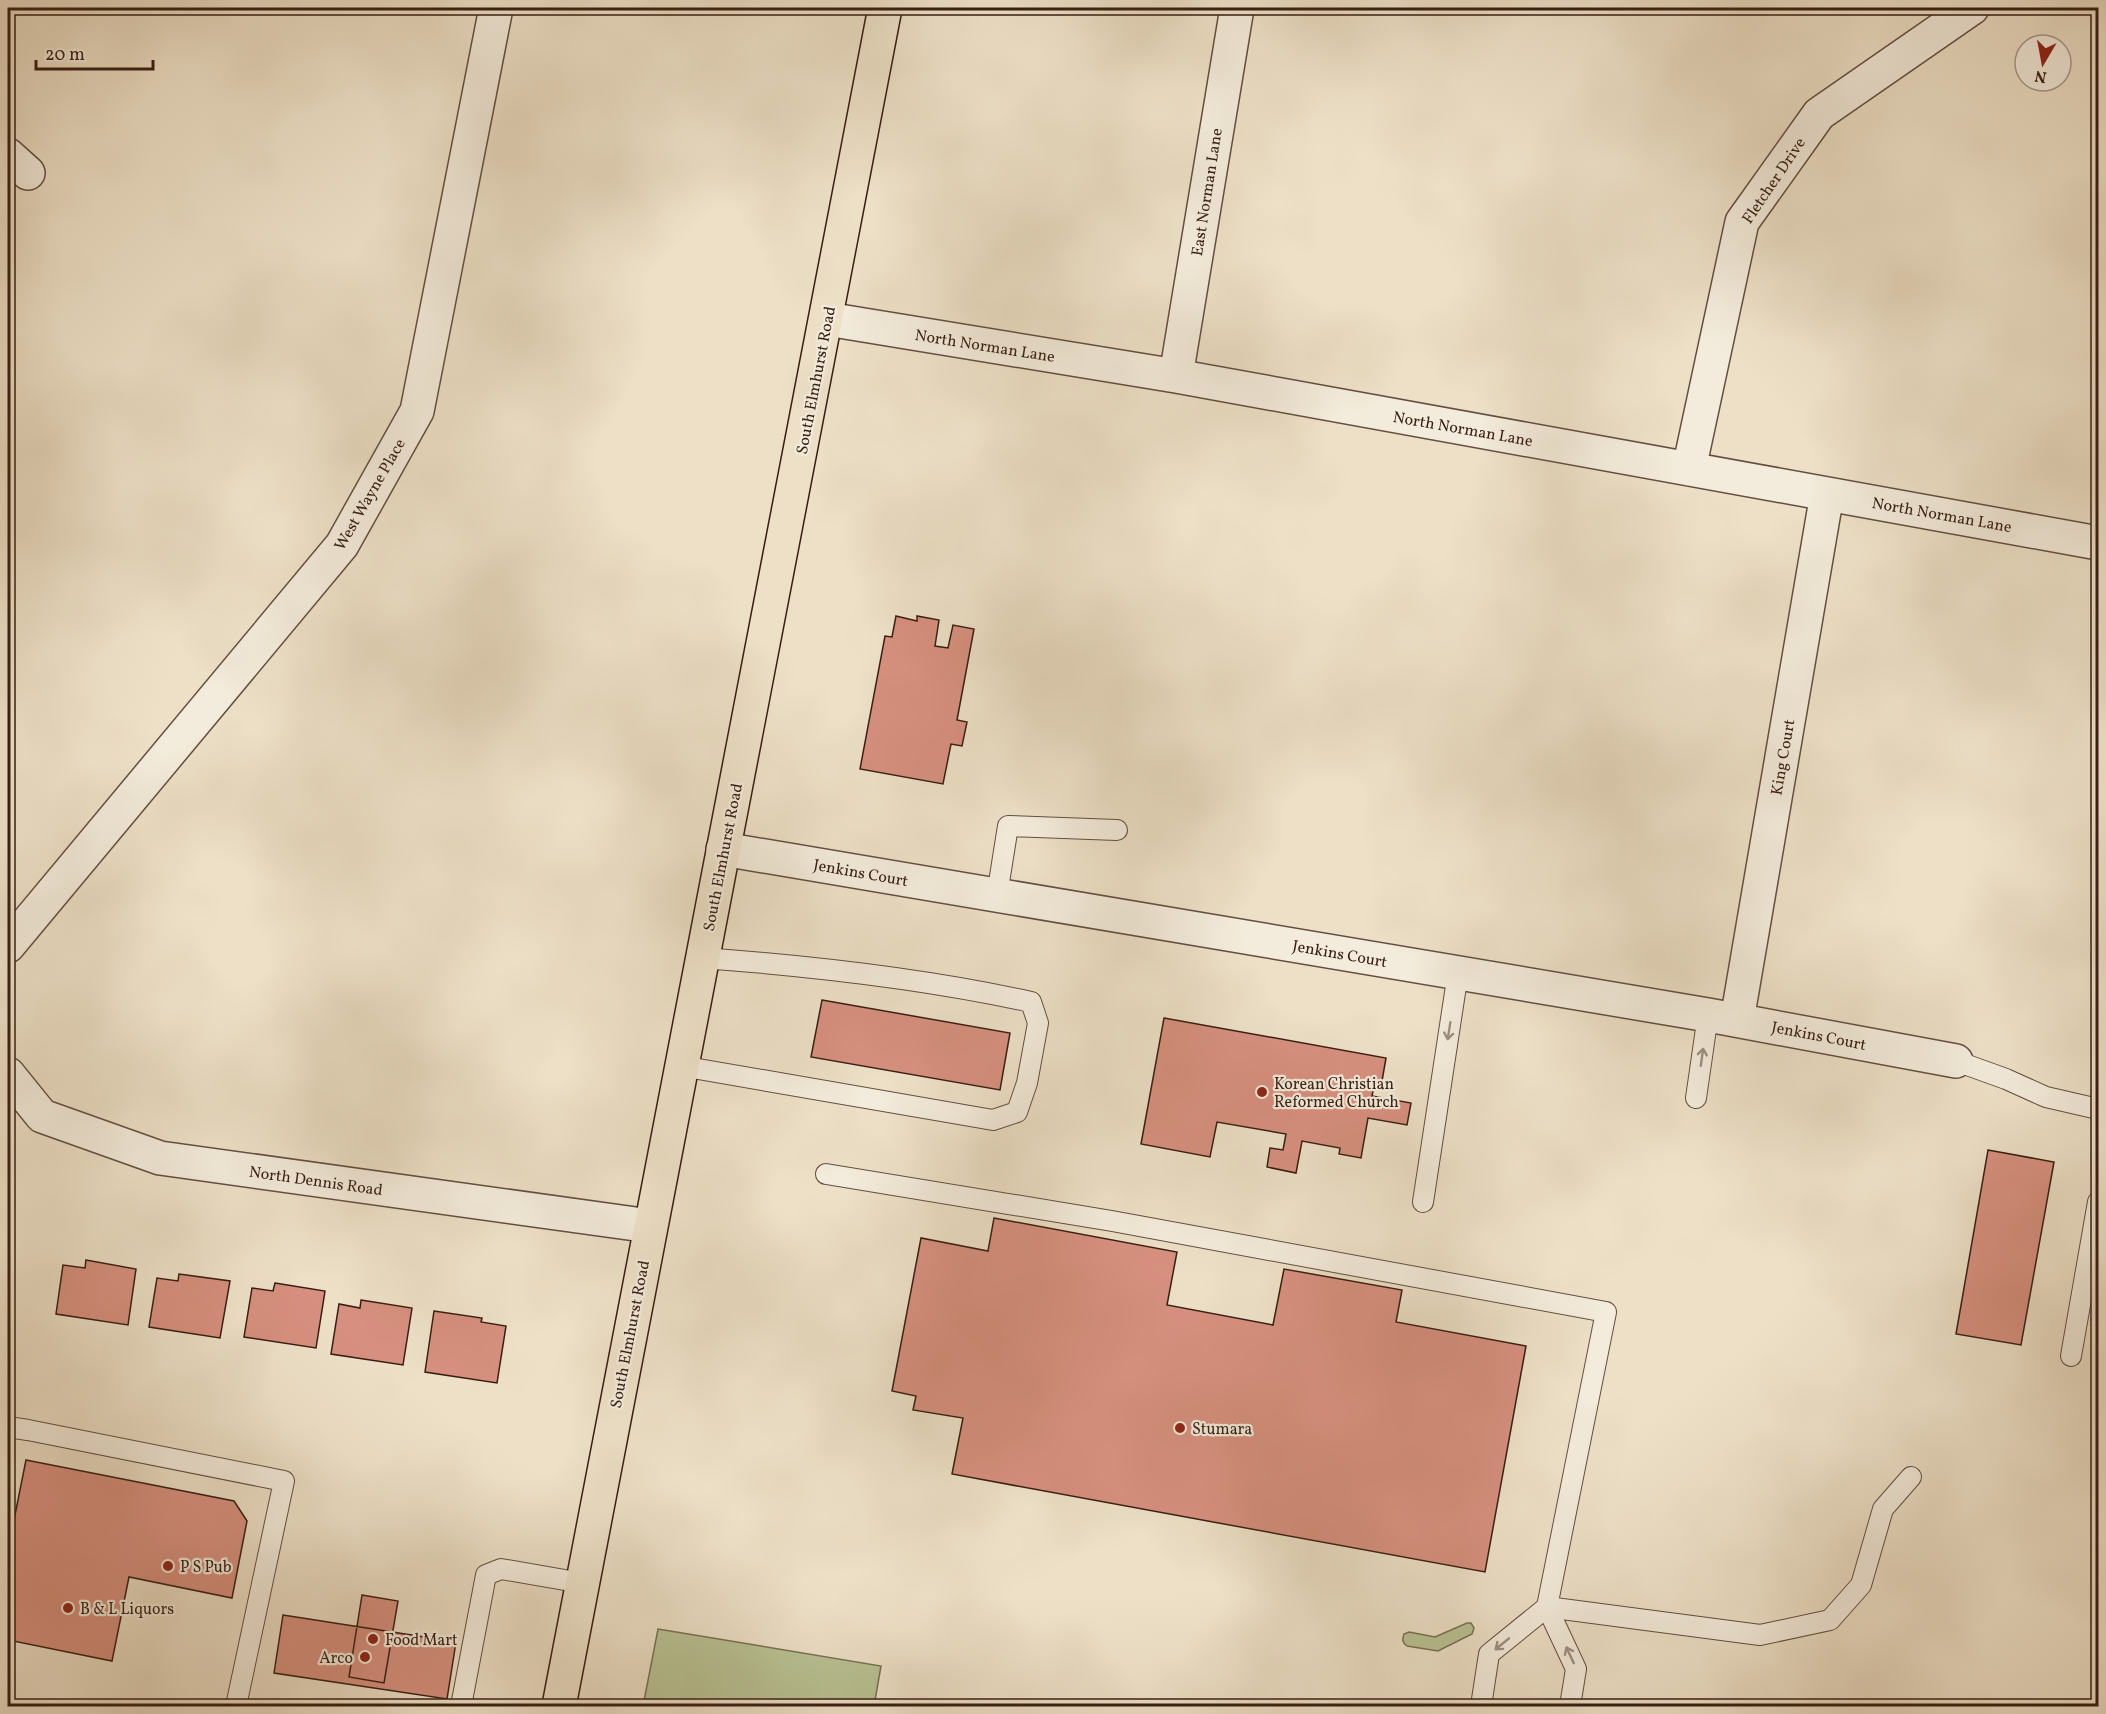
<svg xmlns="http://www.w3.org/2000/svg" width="2106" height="1714" viewBox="0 0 2106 1714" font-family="Vollkorn,serif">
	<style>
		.green { fill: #b9c294; stroke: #787054; stroke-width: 1.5 }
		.building { fill: #d7907f; stroke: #371e13; stroke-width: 1.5 }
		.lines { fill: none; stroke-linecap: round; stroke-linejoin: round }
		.lane-casing { stroke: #644e40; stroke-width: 22 }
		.street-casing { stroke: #644e40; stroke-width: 36 }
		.primary-casing { stroke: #371e13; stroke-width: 36 }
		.lane { stroke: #f3ebdb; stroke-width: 20 }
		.street { stroke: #f3ebdb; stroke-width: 33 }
		.primary { stroke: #ede0c7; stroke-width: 33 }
		.oneway { stroke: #9e8f81 }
		.poi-dot { fill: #8f2418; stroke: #f3ebdb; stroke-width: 2 }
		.labels { text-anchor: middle; stroke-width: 4.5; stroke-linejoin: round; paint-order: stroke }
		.street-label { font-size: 16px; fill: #371e13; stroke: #f3ebdb }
		.poi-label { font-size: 16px; fill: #371e13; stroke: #f3ebdb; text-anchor: start }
	</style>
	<rect width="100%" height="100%" fill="#ede0c7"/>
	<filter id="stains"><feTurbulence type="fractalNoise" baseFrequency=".00333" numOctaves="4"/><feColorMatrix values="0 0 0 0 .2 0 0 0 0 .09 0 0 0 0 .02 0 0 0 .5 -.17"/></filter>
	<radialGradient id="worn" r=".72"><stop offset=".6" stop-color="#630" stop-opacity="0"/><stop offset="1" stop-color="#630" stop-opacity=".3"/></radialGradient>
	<!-- green -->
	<path class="green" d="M1467,1623h4l3,5 -2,6 -34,17 -31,-5c-5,-4 -5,-6 -3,-12l5,-2 26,5z
		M658,1629l223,37 -7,40h-231z"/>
	<!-- building -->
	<path class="building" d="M896,616l21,5v-5l22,4 -4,26 13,2 5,-23 21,4 -17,91 10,2 -5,24 -11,-2 -8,40 -83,-15 25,-133 7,1z
		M822,1000l188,33 -10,57 -189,-33z
		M1164,1018l222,40 -5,29 -7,-1 -2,10 39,7 -4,22 -39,-7 -7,40 -22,-4 1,-6 -38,-7 -6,32 -29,-6 3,-19 13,2 3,-16 -69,-12 -7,35 -69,-13z
		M1988,1150l66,12 -33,183 -65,-11z
		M994,1218l183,34 -10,53 106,20 11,-56 118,21 -6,32 130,24 -41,226 -533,-98 11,-56 -50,-8 3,-14 -24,-5 29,-153 67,13z
		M86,1260l50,9 -8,56 -72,-11 7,-49 22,3z
		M179,1274l51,7 -10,57 -71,-11 8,-49 21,3z
		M275,1283l50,8 -9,57 -72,-11 8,-49 21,3z
		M361,1300l51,8 -9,57 -72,-11 8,-50 21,4z
		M434,1311l48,7 -1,4 25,4 -9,57 -72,-11z
		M26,1460l208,41 13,20 -15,77 -103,-21 -17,84 -104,-21v-101l2,1z
		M362,1595l36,6 -14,82 -35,-6z
		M283,1615l173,27 -9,57 -173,-26z"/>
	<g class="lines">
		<!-- lane casing -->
		<g class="lane-casing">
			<path id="lane" d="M997,895l11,-69 109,4
				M1956,1061l50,18 40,18 52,12
				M681,1066l312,54 24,-8 10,-29 11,-60 -7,-21c-109,-24 -219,-36 -329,-44
				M1696,1098l12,-83
				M826,1174l286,47 494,91 -59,295 29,62 -6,37
				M1423,1202l35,-229
				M2071,1356l27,-154
				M8,1427l20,3 256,51 -48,225
				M461,1706l25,-131 15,-6 81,14
				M1481,1706l8,-52 58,-47 213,28 70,-15 31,-35 22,-76 28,-32"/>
		</g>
		<!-- street casing -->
		<g class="street-casing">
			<path id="street" d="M8,155l20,18
				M827,319l349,57 922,167
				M1176,376l61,-368
				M1689,469l53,-247 77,-108 153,-106
				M723,849l985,166 248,46
				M8,946l334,-401 75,-134 79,-403
				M1737,1020l90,-526
				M8,1074l34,42 118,42 490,68"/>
		</g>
		<!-- primary casing -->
		<g class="primary-casing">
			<path id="primary" d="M559,1706c106,-566 221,-1131 326,-1698"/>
		</g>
		<!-- lane -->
		<use href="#lane" class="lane"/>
		<!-- street -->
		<use href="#street" class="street"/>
		<!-- primary -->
		<use href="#primary" class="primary"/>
	</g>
	<!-- one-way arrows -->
	<defs><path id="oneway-shaft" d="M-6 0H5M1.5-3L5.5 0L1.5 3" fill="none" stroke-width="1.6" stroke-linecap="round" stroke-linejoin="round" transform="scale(1.5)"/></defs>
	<g class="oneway">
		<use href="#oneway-shaft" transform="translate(1449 1031) rotate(99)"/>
		<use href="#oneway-shaft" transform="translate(1702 1057) rotate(-82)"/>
		<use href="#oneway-shaft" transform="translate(1502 1644) rotate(141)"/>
		<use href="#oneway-shaft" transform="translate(1570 1655) rotate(-115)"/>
	</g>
	<!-- markers -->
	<g class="poi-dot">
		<circle cx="1262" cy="1092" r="6"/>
		<circle cx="1180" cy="1428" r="6"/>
		<circle cx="168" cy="1566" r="6"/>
		<circle cx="68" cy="1608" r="6"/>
		<circle cx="373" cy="1639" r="6"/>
		<circle cx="365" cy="1657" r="6"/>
	</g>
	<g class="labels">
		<!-- street labels -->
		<g class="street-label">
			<text transform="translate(1773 180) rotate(-56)" y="6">Fletcher Drive</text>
			<text transform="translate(1206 192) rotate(-81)" y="6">East Norman Lane</text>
			<text transform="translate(985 345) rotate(9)" y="6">North Norman Lane</text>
			<text transform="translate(815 380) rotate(-79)" y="6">South Elmhurst Road</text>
			<text transform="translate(1463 428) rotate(10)" y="6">North Norman Lane</text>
			<text transform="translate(369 494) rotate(-60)" y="6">West Wayne Place</text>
			<text transform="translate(1942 514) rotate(10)" y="6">North Norman Lane</text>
			<text transform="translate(1782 757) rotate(-80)" y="6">King Court</text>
			<text transform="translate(722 857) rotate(-79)" y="6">South Elmhurst Road</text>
			<text transform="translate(861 872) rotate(10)" y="6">Jenkins Court</text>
			<text transform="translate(1340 953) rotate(10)" y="6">Jenkins Court</text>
			<text transform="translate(1819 1035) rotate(11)" y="6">Jenkins Court</text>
			<text transform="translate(316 1180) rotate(8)" y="6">North Dennis Road</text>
			<text transform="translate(629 1334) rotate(-79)" y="6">South Elmhurst Road</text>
		</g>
		<!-- poi labels -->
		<g class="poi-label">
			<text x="1274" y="1089">Korean Christian<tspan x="1274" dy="18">Reformed Church</tspan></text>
			<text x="1192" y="1434">Stumara</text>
			<text x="180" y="1572">P S Pub</text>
			<text x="80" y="1614">B &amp; L Liquors</text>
			<text x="385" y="1645">Food Mart</text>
			<text x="353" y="1663" text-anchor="end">Arco</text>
		</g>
	</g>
	<!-- margin -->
	<rect width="2106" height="1714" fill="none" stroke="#ede0c7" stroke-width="30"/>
	<rect x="9" y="9" width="2088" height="1696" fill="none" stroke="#371e13" stroke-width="3"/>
	<rect x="15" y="15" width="2076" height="1684" fill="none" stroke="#371e13" stroke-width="1.5"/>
	<!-- north arrow -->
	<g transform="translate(2043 63) rotate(190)"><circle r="28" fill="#f3ebdb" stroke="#a8998b" stroke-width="1.5"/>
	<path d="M0-4.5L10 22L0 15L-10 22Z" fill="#8f2418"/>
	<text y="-9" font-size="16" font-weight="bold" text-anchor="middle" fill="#371e13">N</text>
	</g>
	<!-- scale -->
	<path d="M36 60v9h117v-9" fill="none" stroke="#371e13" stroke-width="3"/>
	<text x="45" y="60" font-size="18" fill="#371e13" stroke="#f3ebdb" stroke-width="4.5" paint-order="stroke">20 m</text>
	<rect width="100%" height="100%" filter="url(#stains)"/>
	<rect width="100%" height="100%" fill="url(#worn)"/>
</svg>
